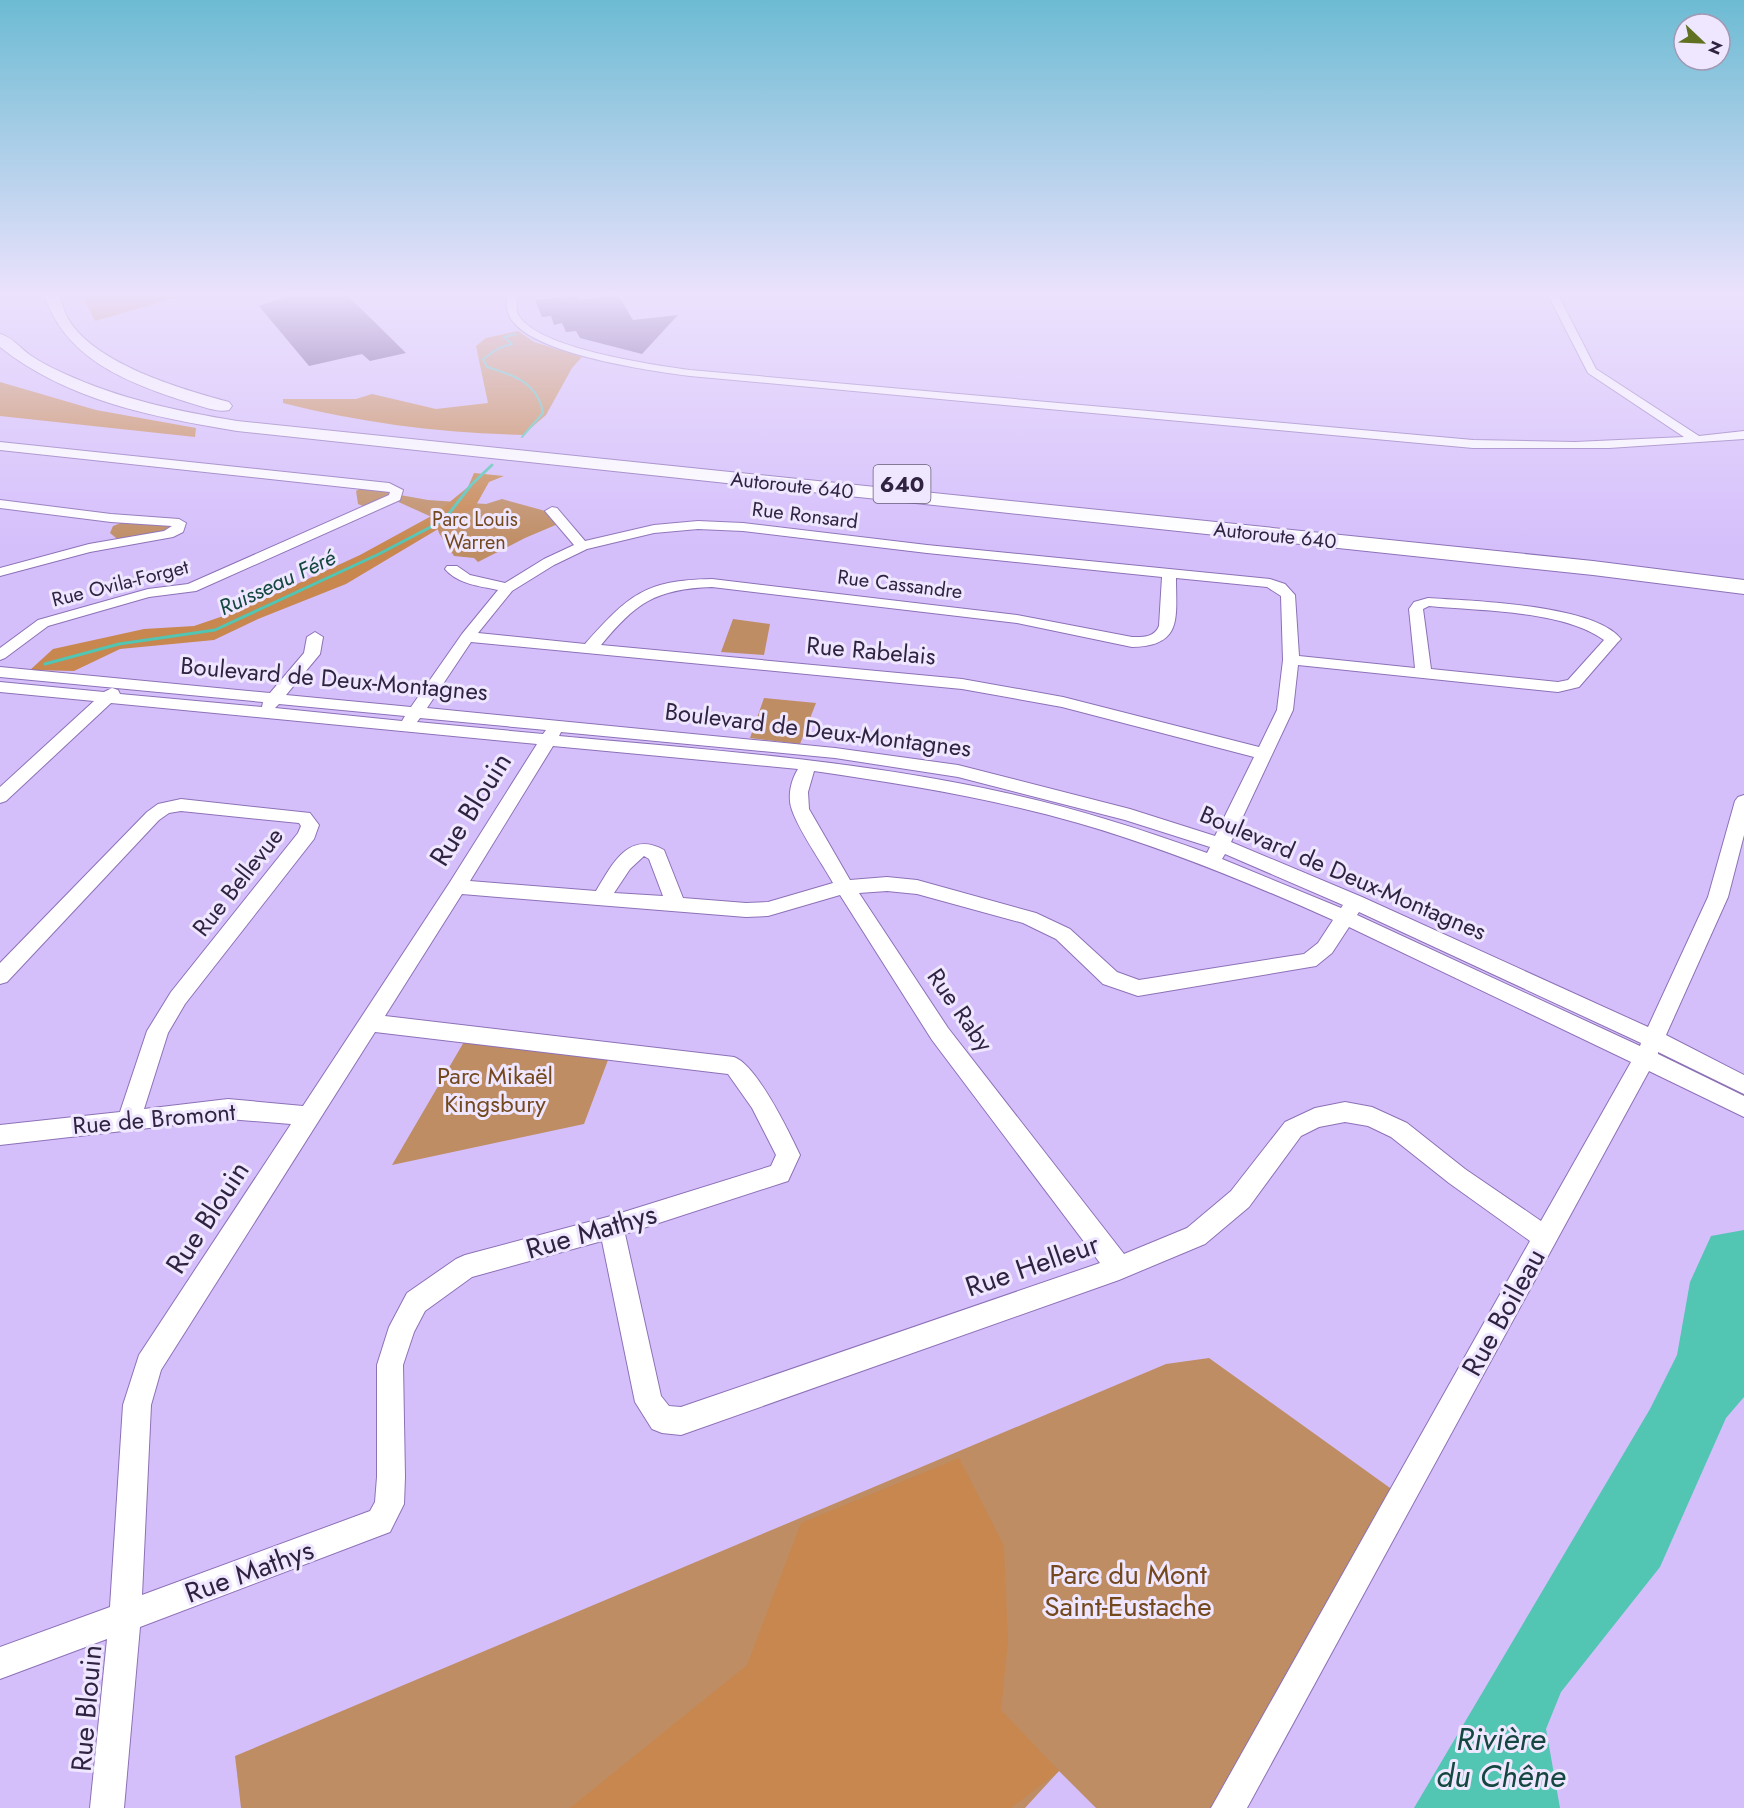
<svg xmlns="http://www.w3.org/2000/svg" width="1744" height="1808" viewBox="0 0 1744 1808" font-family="Jost,sans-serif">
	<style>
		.green { fill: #bf8d63 }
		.forest { fill: #c7874e }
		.water { fill: #52c5b3 }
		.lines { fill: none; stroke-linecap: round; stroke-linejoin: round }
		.stream-far1 { stroke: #52c5b3; stroke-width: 2 }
		.stream { stroke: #52c5b3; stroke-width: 3 }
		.building { fill: #593d7f }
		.minor-casing { stroke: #8d71b7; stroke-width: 2 }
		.highway-casing { stroke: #8d71b7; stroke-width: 2 }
		.minor { fill: #fff; fill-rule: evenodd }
		.highway { fill: #fff; fill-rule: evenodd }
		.labels { text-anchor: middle; stroke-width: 6; stroke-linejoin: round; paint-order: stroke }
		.far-street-label { font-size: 20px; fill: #2f2341; stroke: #efe7ff }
		.far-park-label { font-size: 20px; fill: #74481d; stroke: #efe7ff }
		.shield { fill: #efe7ff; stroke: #695e7a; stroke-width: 1.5 }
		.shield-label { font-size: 22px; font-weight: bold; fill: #2f2341 }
		.far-water-label { font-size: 22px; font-style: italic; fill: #14473f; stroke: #efe7ff }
		.street-label { font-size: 24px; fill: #2f2341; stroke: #efe7ff }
		.park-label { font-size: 24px; fill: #74481d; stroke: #efe7ff }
		.near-street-label { font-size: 28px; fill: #2f2341; stroke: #efe7ff }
		.near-park-label { font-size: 28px; fill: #74481d; stroke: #efe7ff }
		.near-water-label { font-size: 32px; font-style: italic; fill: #14473f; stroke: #efe7ff }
	</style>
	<rect width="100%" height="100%" fill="#d5bffb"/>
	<!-- green -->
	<path class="green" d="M364,486l33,4 -29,18 -10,-4 -2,-13z
		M400,495l28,5 58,4 16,-5 47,13 9,12 -33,14 -47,24 -4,-4 -20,-2 -15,-23 -5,-15 -40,-18z
		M131,519l40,2 7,8 -57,13 -11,-9 3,-7z
		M733,619l37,5 -6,31 -43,-3z
		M764,698l52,5 -16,41 -50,-6z
		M468,1035l143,17 -27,72 -192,41z
		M1209,1358l195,140 -176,310h-132l-37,-37 -34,37h-784l-6,-52 931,-392z"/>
	<!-- forest -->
	<path class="forest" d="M81,293h111l-97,28z
		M518,331l16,11 48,15 -10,11 -26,47 -23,20c-81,-2 -162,-12 -240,-32v-4h73l16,-5 64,15 52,-6 -12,-57 10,-8z
		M0,382l96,28 100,18 -1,9 -195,-21z
		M474,473l30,3 -15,6 -14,25 -129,77 -88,35 -44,21 -94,9 -46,22 -44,-1 23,-21 91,-20 50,-3 44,-15 122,-56 75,-41 33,-27z
		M959,1458l45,88 4,95 -7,69 58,61 -48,37h-441l177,-143 54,-142z"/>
	<!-- water -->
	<path class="water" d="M1744,1230v167l-18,21 -66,149 -99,125 -15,37 14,79h-146l236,-399 27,-54 13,-73 21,-46z"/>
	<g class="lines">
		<!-- stream-far1 -->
		<path class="stream-far1" d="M516,334l-12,3 8,7 -13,4 -16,11 4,8c27,8 51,16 56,46l-21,24"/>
		<!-- stream -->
		<path class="stream" d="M45,664l74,-20 96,-14 164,-76 65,-34 27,-35 21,-20"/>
	</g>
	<!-- building -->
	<path class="building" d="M289,293h56l61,60 -36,8 -8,-7 -53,12 -50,-60 30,-10z
		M607,293h10l16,27 45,-5 -36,39 -62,-16 -4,-7 -10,1 -4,-9 -8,2 -3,-9 -9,1 -7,-17 43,-5 1,5 24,-3z"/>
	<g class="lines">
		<!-- minor casing -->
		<g class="minor-casing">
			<path id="minor" d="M507,293h10c0,5 -1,14 0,19 14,36 137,53 173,58l783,70 102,2 109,-5 -96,-64 -41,-80h10l39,76 103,67 45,-5v8l-135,9h-136l-783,-72c-38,-5 -171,-23 -182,-64 -2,-6 -1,-13 -1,-19z
				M0,442l389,41 14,7 -3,10 -204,91 -47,6 -101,29 -43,32 -5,2v-12l38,-28 110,-31 40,-5 201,-89 1,-3 -390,-42z
				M0,500l111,14 68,5 7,4 -3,9 -10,5 -83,15 -90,24v-8l89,-24 75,-13 8,-5 -61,-4 -111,-14z
				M552,507l5,1 28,33 69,-16 44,-4 45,2 184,22 343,34 15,5 10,11 4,61 116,12 -6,-59 5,-7 14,-4c43,3 166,6 193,41l-3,3 -39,45 -21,5 -260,-27 -5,45 -62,132 131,55 286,130 60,-130 27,-96 3,-4 6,-2v40l-16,62 -62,138 78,40v19l-86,-42v2l86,42v21l-95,-46 -402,737h-36l319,-567 -81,-58 -58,-46 -23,-11 -23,-4 -26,5 -18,9 -52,71 -44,37 -86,36 -438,155 -19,-2 -10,-4 -17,-27 -33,-161 -130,36 -47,34 -11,21 -11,33 2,112 -1,27 -14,28 -250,95 -16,181h-34l17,-169 -107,40v-32l110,-40 13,-202 16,-50 152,-231 -63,-5 -228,26v-20l120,-13 27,-81 24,-39 127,-159 3,-7 -2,-3 -118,-12 -12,2 -10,7 -152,162 -7,2v-21l147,-151 11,-8 23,-5 129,14 9,12 -5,14 -129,165 -17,29 -24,76 84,-10 75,7 147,-224 87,-138 -426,-41 -105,98 -6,2v-16l94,-86 -94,-9v-10l104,10 8,-4 6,2 2,4 142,13 1,-5 -263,-25v-10l270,26 34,-40 3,-16 8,-5 8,5 -3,17 -34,41 125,12 51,-73 36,-44c-19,-4 -40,-6 -53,-21l2,-3h10l13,9 35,8 39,-24 30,-14 -29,-34zM698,529l45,2 184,22 235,24 -3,49c-5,12 -16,11 -27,11l-115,-22 -305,-36c-68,1 -84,17 -127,65l-107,-11 34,-42 42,-26 33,-16 67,-16zM1176,578l91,9 14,9 2,64 -6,50 -18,37 -196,-50 -101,-18 -361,-34c35,-42 54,-56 111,-58l305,36 115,24c51,-1 44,-29 44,-69zM1429,606c50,5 134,4 175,34l-36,40 -10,2 -127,-13 -8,-60zM471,642l491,47 100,18 192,50 -39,79 -85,-27 -172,-44 -123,-17 -408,-40zM279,704l126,12 -3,5 -127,-13zM420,718l126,12 -3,4 -126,-12zM561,732l274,26 123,19 167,43 85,27 -3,6c-66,-24 -132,-45 -201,-60 -147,-33 -297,-43 -447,-57zM553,746l245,23c-7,11 -11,28 -6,41 7,21 30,53 41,73l-65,19 -22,1 -63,-5 -19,-48c-36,-20 -52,15 -68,41l-126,-10zM814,771c89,13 177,27 264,52 87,25 172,60 255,97l-15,23 -14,11 -165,26 -22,-8 -47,-43 -34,-16 -119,-33 -30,-3 -37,3 -41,-71 -1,-17zM1225,854l118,51 -2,3 -119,-49zM644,856l5,3 14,37 -49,-3 16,-24zM887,891l30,3 106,29 33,16 47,45 35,12 178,-30 16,-13 17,-26 282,135 -90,159 -76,-52 -58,-46 -35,-16 -27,-5 -30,6 -30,14 -54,69 -44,37 -63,26 -176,-226 -89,-135zM462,894l284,23 22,-1 72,-21 92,145 168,223 -419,144 -12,-1 -8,-10 -36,-162 163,-53 12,-26c-11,-23 -43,-90 -66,-98l-349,-41zM1359,912l282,131 -1,3 -283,-131zM375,1032l353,42 24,34 24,47 -5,11 -160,50 -146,39 -9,4 -49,34 -18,34 -12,38v112l-2,25 -5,9 -228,84 9,-190 10,-35z"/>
		</g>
		<!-- highway casing -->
		<g class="highway-casing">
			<path id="highway" d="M44,293h14c3,7 5,15 8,22 24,48 115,74 163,87l3,4 -3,4c-13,3 -31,-5 -45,-9 -59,-19 -121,-44 -140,-108z
				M0,334c12,3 20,14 30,21 10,7 22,13 33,18 56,26 114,38 174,48l1356,140 151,19v14l-151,-19 -1356,-144c-84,-14 -169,-30 -237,-84z"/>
		</g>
		<!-- minor -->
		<use href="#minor" class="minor"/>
		<!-- highway -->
		<use href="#highway" class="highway"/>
	</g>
	<!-- sky -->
	<linearGradient id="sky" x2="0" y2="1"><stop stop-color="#6cbbd3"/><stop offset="0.54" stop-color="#ece2fd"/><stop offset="1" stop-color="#ece2fd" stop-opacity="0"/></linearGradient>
	<rect width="1744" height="546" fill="url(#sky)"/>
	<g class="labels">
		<!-- far-street labels -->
		<g class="far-street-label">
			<text transform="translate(792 485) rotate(6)" y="7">Autoroute 640</text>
			<text transform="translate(805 515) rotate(7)" y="7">Rue Ronsard</text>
			<text transform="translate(1275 535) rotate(6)" y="7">Autoroute 640</text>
			<text transform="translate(120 583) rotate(-14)" y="7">Rue Ovila-Forget</text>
			<text transform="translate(900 584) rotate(7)" y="7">Rue Cassandre</text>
		</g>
		<!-- far-park labels -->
		<g class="far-park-label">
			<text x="475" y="526">Parc Louis<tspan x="475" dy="23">Warren</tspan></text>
		</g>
		<!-- shield labels -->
		<rect class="shield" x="873.5" y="465" width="57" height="38" rx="4.5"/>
		<g class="shield-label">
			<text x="902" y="492">640</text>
		</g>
		<!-- far-water labels -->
		<g class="far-water-label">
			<text transform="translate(277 582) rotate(-25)" y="8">Ruisseau Féré</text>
		</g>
		<!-- street labels -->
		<g class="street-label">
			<text transform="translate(871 651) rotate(5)" y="8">Rue Rabelais</text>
			<text transform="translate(334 679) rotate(5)" y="8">Boulevard de Deux-Montagnes</text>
			<text transform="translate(818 730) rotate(7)" y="8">Boulevard de Deux-Montagnes</text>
			<text transform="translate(1343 873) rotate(23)" y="8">Boulevard de Deux-Montagnes</text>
			<text transform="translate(238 882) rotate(-52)" y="8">Rue Bellevue</text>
			<text transform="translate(960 1010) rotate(55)" y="8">Rue Raby</text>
			<text transform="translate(154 1119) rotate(-5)" y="8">Rue de Bromont</text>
		</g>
		<!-- park labels -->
		<g class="park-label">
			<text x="495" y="1084">Parc Mikaël<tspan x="495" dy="28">Kingsbury</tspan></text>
		</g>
		<!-- near-street labels -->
		<g class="near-street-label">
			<text transform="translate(470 809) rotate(-58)" y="10">Rue Blouin</text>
			<text transform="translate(207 1217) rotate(-57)" y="10">Rue Blouin</text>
			<text transform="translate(591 1231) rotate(-16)" y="10">Rue Mathys</text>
			<text transform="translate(1032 1265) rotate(-19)" y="10">Rue Helleur</text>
			<text transform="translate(1503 1312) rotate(-61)" y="10">Rue Boileau</text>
			<text transform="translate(249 1571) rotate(-20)" y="10">Rue Mathys</text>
			<text transform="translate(86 1708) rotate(-85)" y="10">Rue Blouin</text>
		</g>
		<!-- near-park labels -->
		<g class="near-park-label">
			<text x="1128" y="1584">Parc du Mont<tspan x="1128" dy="32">Saint-Eustache</tspan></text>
		</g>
		<!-- near-water labels -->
		<g class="near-water-label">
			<text x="1501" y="1750">Rivière<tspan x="1501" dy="37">du Chêne</tspan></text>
		</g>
	</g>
	<!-- north arrow -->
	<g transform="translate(1702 42) rotate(113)"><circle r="28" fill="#efe7ff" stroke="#a299b3" stroke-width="1.5"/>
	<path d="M0-4.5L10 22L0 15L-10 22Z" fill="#607221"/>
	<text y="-9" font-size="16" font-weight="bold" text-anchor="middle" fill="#2f2341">N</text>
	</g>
</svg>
